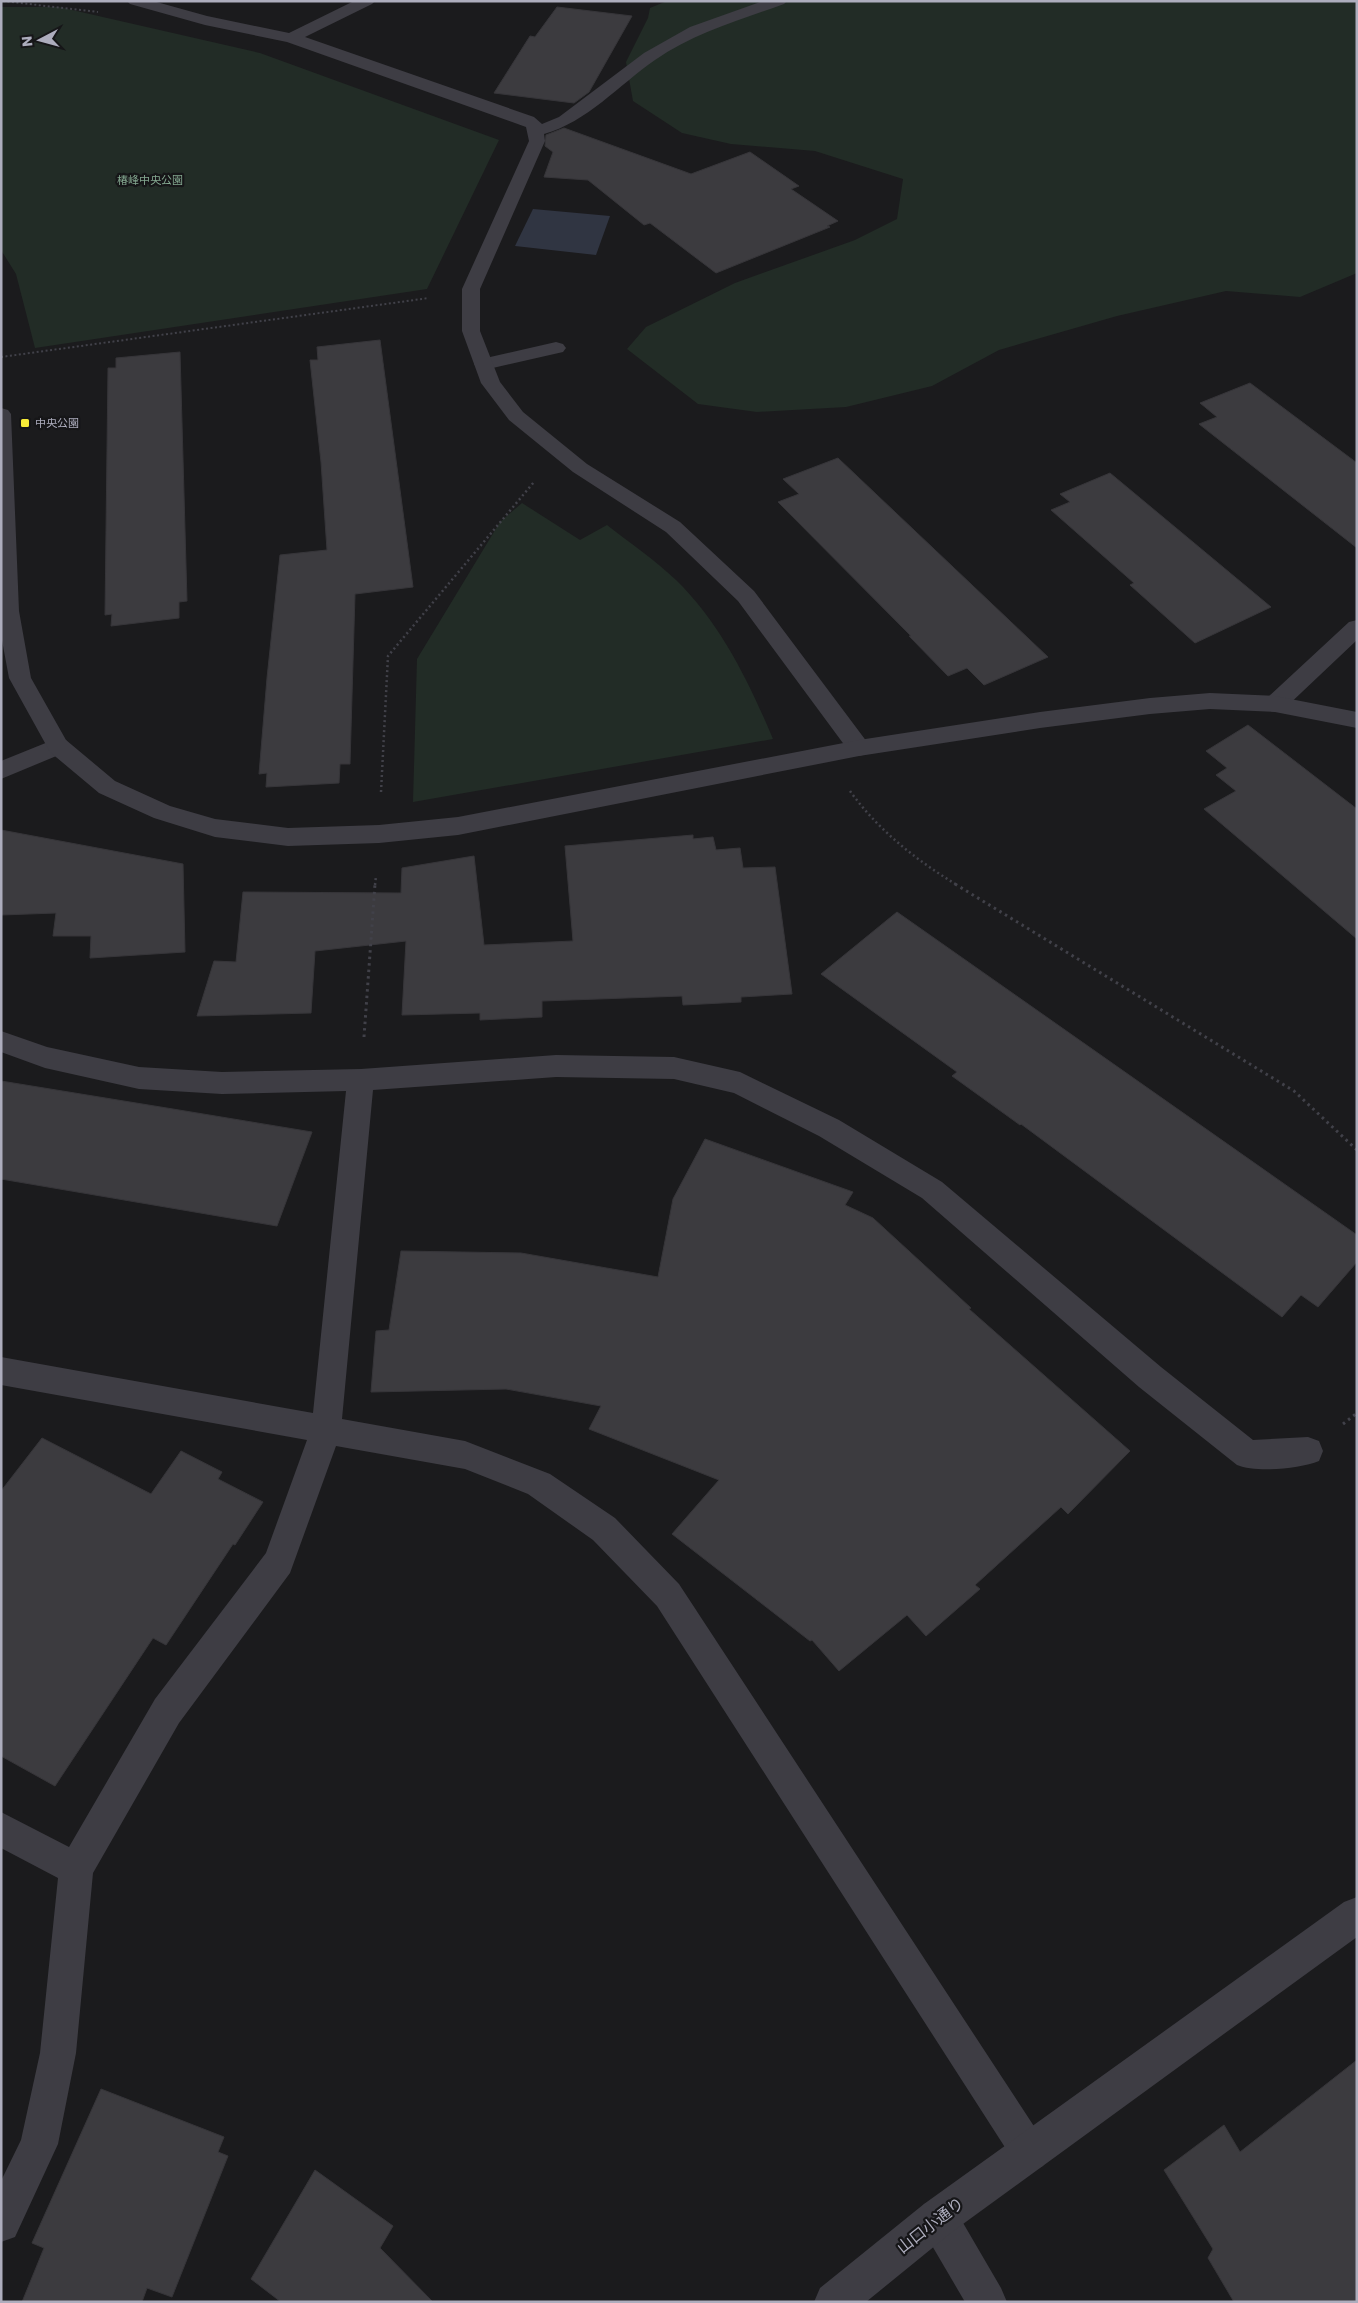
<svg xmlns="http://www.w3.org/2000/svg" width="1358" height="2303" viewBox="0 0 1358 2303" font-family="Poppins,'Noto Sans JP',sans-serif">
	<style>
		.green { fill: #222c26 }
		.water { fill: #303542 }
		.building { fill: #3c3b3f; stroke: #363539 }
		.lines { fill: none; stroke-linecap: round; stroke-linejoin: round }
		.path-far2 { stroke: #414149; stroke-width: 2; stroke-dasharray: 2 2.5; stroke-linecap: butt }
		.path-far1 { stroke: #414149; stroke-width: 2.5; stroke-dasharray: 2 3; stroke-linecap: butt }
		.path { stroke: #414149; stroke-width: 3; stroke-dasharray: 2.5 4; stroke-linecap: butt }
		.service { fill: #3e3d44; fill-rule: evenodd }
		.minor { fill: #3e3d44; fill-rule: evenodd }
		.tertiary { fill: #3e3d44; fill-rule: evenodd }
		.poi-dot { fill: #f8ec38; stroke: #161618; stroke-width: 2 }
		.labels { text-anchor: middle; stroke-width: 4.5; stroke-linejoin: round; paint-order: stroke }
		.far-park-label { font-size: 11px; fill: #84a890; stroke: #161618 }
		.far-poi-label { font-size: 11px; fill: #adadbd; stroke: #161618; text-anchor: start }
		.near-street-label { font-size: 16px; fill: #adadbd; stroke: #161618 }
	</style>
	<rect width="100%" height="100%" fill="#1b1b1d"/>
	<!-- green -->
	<path class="green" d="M667,1h690v272l-57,24 -74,-6 -109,25 -118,34 -67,36 -86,21 -89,5 -59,-8 -71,-55 19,-22 89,-44 120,-43 42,-21 6,-40 -88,-28 -84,-7 -49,-11 -49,-32 -7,-39 22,-44 2,-10z
		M1,7h58l201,46 239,87 -72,149 -392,59 -19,-74 -15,-24z
		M522,503l58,37 27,-15c23,18 48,35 69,55 45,44 73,102 97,159l-360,63 4,-143 83,-137z"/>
	<!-- water -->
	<path class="water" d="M533,209l77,7 -14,39 -81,-9z"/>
	<!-- building -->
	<path class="building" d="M557,7l75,9 -43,76 -15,11 -80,-10 36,-57 5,1z
		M564,128l127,46 59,-22 49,34 -8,3 47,32 -11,5 3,1 -114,46 -66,-50 -6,2 -56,-45 -44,-3 9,-25 -8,-6 1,-11z
		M380,340l33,247 -58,7 -5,170h-10l-1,19 -73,4 1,-14 -8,1 8,-96 13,-123 47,-5 -6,-88 -11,-102h8l-1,-13z
		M180,352l7,249 -8,1v16l-68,8 1,-12 -7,1 3,-247h8v-10z
		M1250,383l107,80v85l-158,-124 18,-7 -17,-14z
		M838,458l210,199 -64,28 -17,-17 -19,8 -39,-40h2l-133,-134 21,-8 -16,-15z
		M1110,473l161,134 -76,36 -65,-58 4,-2 -83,-73 19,-8 -10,-8z
		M1248,725l109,84v130l-153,-130 32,-18 -20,-16 11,-7 -21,-17z
		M1,830l182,34 2,88 -95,6 1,-22h-38l3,-23 -55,2z
		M693,835v4l20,-2 3,13 24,-2 3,20 32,-1 17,127 -51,3v5l-58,3 -1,-9 -140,5v16l-62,3v-7l-78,2 4,-74 -91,10 -4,62 -114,3 17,-55 22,1 7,-70 158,1 1,-25 72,-12 10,89 89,-4 -8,-95z
		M897,912l460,323v27l-39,45 -17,-12 -19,22 -261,-193 -1,1 -68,-49 5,-4 -136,-98z
		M1,1081l178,29 133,22 -35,94 -276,-47z
		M705,1139l148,53 -8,13 28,13 98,90 -2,1 161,142 -62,63 -7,-7 -86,78 5,4 -54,47 -19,-21 -68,56 -27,-31 -2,1 -138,-107 47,-54 -130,-51 12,-23 -95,-17 -135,3 5,-61 13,-1 12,-79 120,2 137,24 15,-78z
		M42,1438l109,56 30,-43 41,21 -4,7 45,23 -28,43 -2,-1 -67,101 -13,-7 -98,148 -54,-30v-265z
		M1357,2060v242h-123l-26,-44 5,-9 -49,-79 60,-45 16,27z
		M101,2089l123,48 -6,15 10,4 -56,141 -25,-9 -5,14h-120l22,-54 -12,-5z
		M315,2170l78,56 -13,22 53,54h-152l-30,-23z"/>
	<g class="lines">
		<!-- path-far2 -->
		<path class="path-far2" d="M3,1l95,11
			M1,357l428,-59"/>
		<!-- path-far1 -->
		<path class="path-far1" d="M850,791c28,39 66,69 107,94
			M381,792l7,-136 146,-174
			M375,885l1,-9"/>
		<!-- path -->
		<path class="path" d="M955,884l339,207 63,59
			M364,1037l11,-153
			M1343,1424l14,-11"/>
		<!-- service -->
		<path class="service" d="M556,342l7,2 3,4 -3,4 -79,18 -7,-2 -3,-4 3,-4z"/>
		<!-- minor -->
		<path class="minor" d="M127,1h26l54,15 82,17 65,-32h21l-3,3 -67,33 229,80 8,7 17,-7 85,-64 46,-26 73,-26h24l-3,3c-44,16 -90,29 -129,56 -36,25 -68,62 -111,74l1,7 -65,148v42l20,51 23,30 64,52 93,58 74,69 113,151 4,6 -4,6 -8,2 -8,-2 -113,-153 -72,-69 -93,-60 -64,-52 -28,-37 -19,-52v-42l67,-148 -3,-14 -239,-85 -82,-17 -75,-21z
			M1357,620v20l-74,70 -8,2 -8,-2 -3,-6 3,-6 82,-76z
			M58,738l8,2 4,6 -4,6 -65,27v-18z
			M1,1031l46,16 92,20 83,5 139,-3 195,-14 118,2 66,15 99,48 103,62 219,185 92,73 55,-3 11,4 4,10 -4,10c-20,8 -63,12 -82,4l-98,-78 -217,-189 -103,-62 -85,-43 -60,-14 -118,-2 -183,13 -31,329 123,22 85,33 65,44 64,66 364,556 6,13 -6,13 -13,6 -13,-6 -360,-560 -64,-66 -65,-46 -63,-25 -129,-23 -46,127 -111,150 -86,150 -17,180 -18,91 -43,93 -14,5v-61l20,-41 19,-87 18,-175 -57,-30v-36l68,35 86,-148 111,-146 41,-113 -306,-55v-28l312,56 33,-322 -124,3 -83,-5 -94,-21 -44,-16z
			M938,2199l14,5 49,84 6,14h-42l-41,-70 -5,-14 5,-14z"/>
		<!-- tertiary -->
		<path class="tertiary" d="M1,408l7,2 3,4 8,197 12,67 35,62 49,41 55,25 45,13 73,9 91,-3 79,-8 401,-77 181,-28 110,-14 60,-5 65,3 82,16v16l-82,-16 -65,-3 -60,5 -110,14 -181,28 -401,79 -79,8 -91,3 -73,-9 -61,-19 -55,-25 -49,-41 -41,-74 -8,-43z
			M1357,1897v40l-405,295 -86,70h-52l6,-14 104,-84 420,-302z"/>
	</g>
	<!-- markers -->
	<rect class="poi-dot" x="20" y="418" width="10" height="10" rx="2.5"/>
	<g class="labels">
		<!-- far-park labels -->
		<g class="far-park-label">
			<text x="150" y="184">椿峰中央公園</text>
		</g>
		<!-- far-poi labels -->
		<g class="far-poi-label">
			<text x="35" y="427">中央公園</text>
		</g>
		<!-- near-street labels -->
		<g class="near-street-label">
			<text transform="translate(930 2225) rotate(-38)" y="6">山口小通り</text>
		</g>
	</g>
	<!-- border -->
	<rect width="1358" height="2303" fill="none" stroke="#adadbd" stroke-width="5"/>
	<!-- north arrow -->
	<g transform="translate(40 40) rotate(264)" stroke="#161618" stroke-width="4" paint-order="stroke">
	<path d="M0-4L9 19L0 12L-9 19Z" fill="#adadbd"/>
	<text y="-8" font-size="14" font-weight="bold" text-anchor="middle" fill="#adadbd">N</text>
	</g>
</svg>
